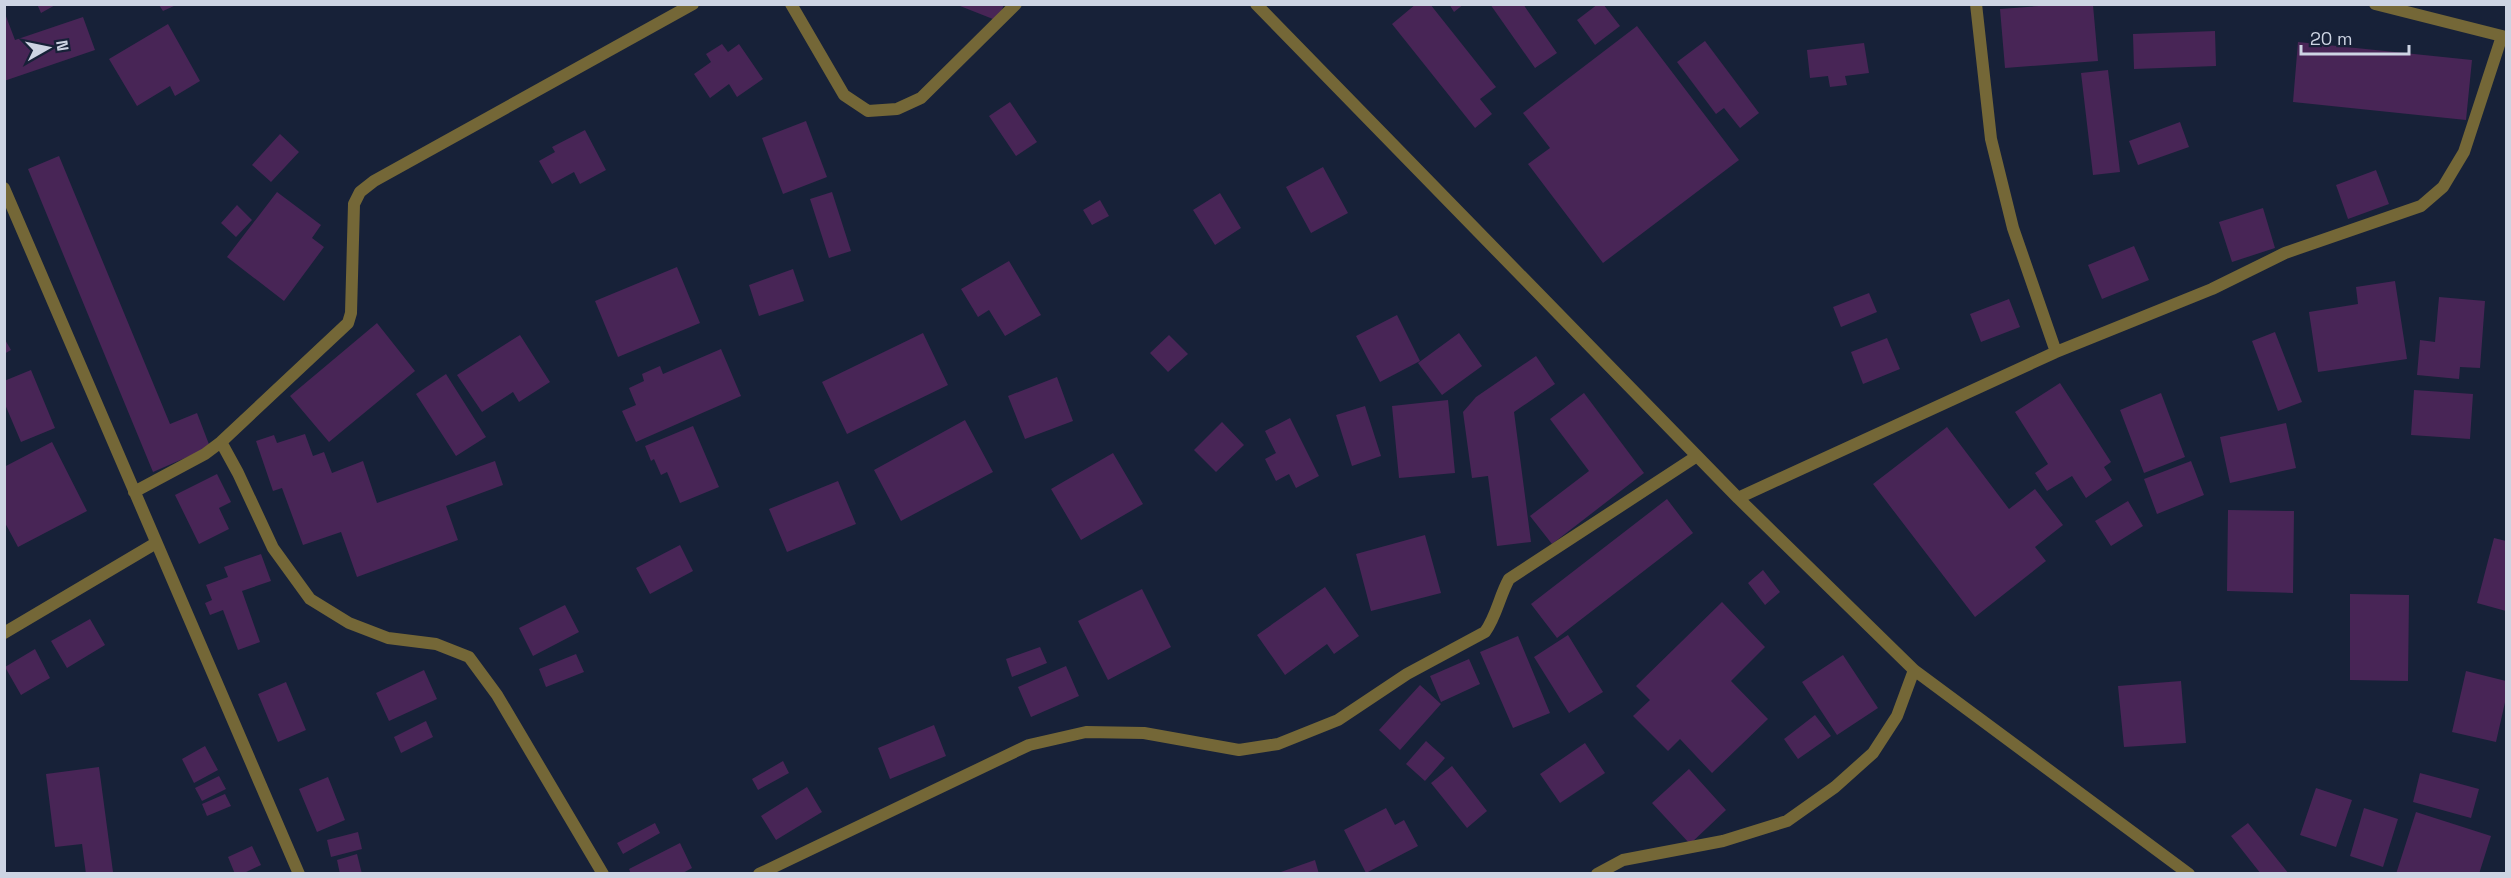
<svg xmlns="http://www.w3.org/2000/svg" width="2511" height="878" viewBox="0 0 2511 878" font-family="'Space Grotesk',sans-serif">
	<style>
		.building { fill: #482556 }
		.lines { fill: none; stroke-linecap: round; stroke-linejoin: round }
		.minor { stroke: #746737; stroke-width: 12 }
	</style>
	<rect width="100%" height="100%" fill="#172138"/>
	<!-- building -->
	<path class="building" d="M37,4h20l-16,9z
		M955,4h49l-6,17z
		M1416,4h14l66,83 -16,12 12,15 -17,14 -83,-104z
		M1449,4h15l-10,8z
		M1490,4h33l34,49 -22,15z
		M1598,4h5l17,22 -25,19 -18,-25z
		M159,5h17l-13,6z
		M2052,5h41l5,56 -93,7 -5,-59z
		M4,11l11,29 68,-23 12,33 -91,31z
		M168,24l32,57 -25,15 -5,-10 -33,20 -28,-47z
		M1637,26l102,134 -136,103 -75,-99 22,-16 -27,-35z
		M2215,31l1,35 -82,3 -1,-35z
		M1705,41l54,72 -19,15 -16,-20 -8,6 -39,-52z
		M2298,42l174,18 -6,60 -173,-18z
		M1864,43l5,30 -24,3 2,9 -17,2 -2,-11 -18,2 -3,-28z
		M722,44l6,8 11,-8 24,35 -26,18 -8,-13 -19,14 -16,-24 17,-12 -5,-8z
		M2108,70l12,102 -27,3 -12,-102z
		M1010,102l27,40 -21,14 -27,-40z
		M806,121l21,56 -44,17 -21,-56z
		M2180,122l9,25 -51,18 -9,-24z
		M585,130l21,40 -26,14 -6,-12 -22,12 -13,-23 16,-9 -3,-5z
		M280,134l19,18 -28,30 -19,-17z
		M59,156l111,268 27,-11 13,34 -57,25 -125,-303z
		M1323,167l25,46 -37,20 -25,-46z
		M2376,170l13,34 -41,15 -12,-34z
		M277,192l44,33 -9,13 12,9 -40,54 -57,-44z
		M832,192l19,59 -22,7 -19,-59z
		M1220,193l21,35 -26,17 -22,-35z
		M1100,200l9,16 -17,9 -9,-15z
		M237,205l15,15 -16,17 -15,-14z
		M2263,208l12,40 -43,14 -13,-40z
		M2134,246l15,34 -47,19 -14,-34z
		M1009,261l32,54 -36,21 -16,-26 -11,7 -17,-28z
		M677,267l23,56 -82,34 -23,-56z
		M793,269l11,32 -45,15 -10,-31z
		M2395,281l12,78 -89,13 -9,-60 49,-8 -2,-17z
		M1869,293l8,19 -36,15 -8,-20z
		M2439,297l46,4 -5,67 -20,-1 -1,12 -42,-4 3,-35 15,2z
		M2009,299l11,28 -39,15 -11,-28z
		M1397,315l23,46 -40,21 -24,-46z
		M377,323l38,48 -86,71 -39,-46z
		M2275,332l27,70 -24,9 -26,-70z
		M923,333l25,52 -101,49 -25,-52z
		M1459,333l23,33 -40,29 -24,-32z
		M520,335l30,47 -31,20 -6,-10 -31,20 -25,-37z
		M1169,335l19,19 -20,18 -18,-19z
		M4,338l7,12 -7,4z
		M1887,338l13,31 -37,15 -12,-32z
		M721,349l20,47 -105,46 -14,-31 14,-6 -7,-17 15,-7 -2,-7 18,-8 3,8z
		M1536,356l19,28 -41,28 17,130 -34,4 -9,-70 -16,2 -9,-66 13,-15z
		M31,370l24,58 -34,14 -17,-40v-21z
		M446,374l40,63 -30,19 -40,-62z
		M1057,377l16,44 -48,18 -17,-43z
		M2060,383l51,79 -7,5 8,13 -26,18 -14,-22 -25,15 -12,-18 13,-9 -33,-52z
		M2414,390l59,4 -3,45 -59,-4z
		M1584,393l60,80 -92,71 -22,-28 59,-45 -39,-52z
		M2161,393l24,64 -41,16 -24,-63z
		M1448,400l7,73 -56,5 -7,-72z
		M1365,406l16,50 -29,10 -16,-51z
		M1290,418l29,58 -23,12 -7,-14 -13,7 -11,-22 11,-6 -11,-22z
		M965,420l28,52 -92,49 -27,-51z
		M1222,422l22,23 -28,27 -22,-22z
		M2286,423l10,45 -66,15 -10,-46z
		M693,426l26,61 -39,16 -13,-31 -6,3 -7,-16 -3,2 -6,-15z
		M1947,427l62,82 26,-20 28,36 -28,22 11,14 -71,56 -102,-133z
		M305,434l8,22 11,-4 8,21 31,-12 14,42 118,-42 8,24 -57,21 12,34 -101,37 -16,-45 -38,13 -21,-57 -9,3 -17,-50 18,-6 3,8z
		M52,442l35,69 -69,36 -14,-26v-54z
		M1113,453l30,51 -62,36 -30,-51z
		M2191,461l13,34 -47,19 -13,-35z
		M217,474l14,28 -12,6 10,21 -30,15 -24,-49z
		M838,481l18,43 -69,28 -18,-43z
		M1667,499l26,34 -136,105 -26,-34z
		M2128,501l15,25 -32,20 -16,-25z
		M2228,510l66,1 -1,82 -66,-2z
		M1425,535l16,58 -70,18 -15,-57z
		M2494,538l12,3v70l-29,-8z
		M680,545l13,26 -43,23 -14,-26z
		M261,554l10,27 -29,10 18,51 -22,8 -15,-40 -13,5 -5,-12 7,-3 -6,-15 22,-8 -4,-10z
		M1763,570l17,22 -15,13 -17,-22z
		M1325,587l34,49 -25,18 -7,-10 -42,31 -28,-40z
		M1142,589l29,58 -63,33 -30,-59z
		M2350,594l59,1 -1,86 -58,-1z
		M1722,602l43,45 -34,34 37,38 -56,54 -32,-34 -12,12 -35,-35 17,-16 -14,-14z
		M565,605l14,27 -46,24 -14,-28z
		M90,619l15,26 -38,23 -16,-27z
		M1568,635l35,57 -34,21 -35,-56z
		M1518,636l32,77 -37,15 -33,-76z
		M1040,647l7,16 -35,14 -6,-18z
		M35,649l15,29 -29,17 -16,-28z
		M576,654l8,18 -38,15 -7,-18z
		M1843,655l35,53 -41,27 -35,-53z
		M1469,659l11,25 -39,18 -11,-26z
		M1066,666l13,30 -48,21 -13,-30z
		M424,670l13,29 -48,22 -13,-28z
		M2466,671l40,10v17l-10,44 -44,-10z
		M2181,681l5,62 -62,4 -6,-61z
		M286,682l20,48 -28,12 -20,-48z
		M1420,685l21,19 -41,46 -21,-20z
		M1815,715l16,21 -33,23 -14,-20z
		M426,721l7,16 -32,16 -7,-16z
		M934,725l12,31 -56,23 -12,-31z
		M1426,741l19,17 -20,23 -19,-17z
		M1585,743l20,30 -45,30 -20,-29z
		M205,746l13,24 -24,13 -12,-24z
		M783,761l6,12 -31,17 -6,-11z
		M1452,766l35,45 -20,17 -36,-45z
		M99,767l14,105 -27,2 -4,-30 -27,3 -9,-73z
		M1689,769l37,41 -36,34 -38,-41z
		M2420,773l59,16 -8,29 -58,-16z
		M219,776l7,13 -24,12 -7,-13z
		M328,777l17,43 -28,12 -18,-43z
		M807,787l15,25 -46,28 -15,-24z
		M2316,788l36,12 -16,47 -36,-12z
		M225,794l6,12 -24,10 -5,-12z
		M1386,808l9,17 9,-5 14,26 -52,27 -22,-43z
		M2364,808l34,11 -15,48 -33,-11z
		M2416,812l75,24 -12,38h-83z
		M655,823l5,10 -37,21 -6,-11z
		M2248,823l41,51h-28l-30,-38z
		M358,832l4,17 -31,8 -4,-17z
		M680,843l12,25 -11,6h-50l-2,-5z
		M252,846l9,19 -19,9h-7l-7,-17z
		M357,854l5,20h-22l-3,-14z
		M1315,860l4,14h-41v-1z"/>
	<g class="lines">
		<!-- minor -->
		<path class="minor" d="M791,4l53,91 24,16 29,-2 24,-11 95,-94
			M1256,4l482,494 176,172 275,204
			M1976,4l15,135 22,89 43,124
			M2375,4l131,33
			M4,188l295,686
			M221,442l127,-119 3,-10 3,-109 6,-12 14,-11 319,-177
			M134,492l71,-38 16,-12 17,31 35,75 37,51 39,24 39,15 48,6 33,13 28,38 106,179
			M1738,498l318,-146 156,-63 73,-36 136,-47 22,-19 21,-35 38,-116
			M4,633l152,-90
			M759,874l270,-129 57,-13 58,1 95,17 39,-6 60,-24 69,-46 78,-42c12,-17 14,-35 24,-53l188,-123
			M1597,874l26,-14 100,-19 64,-20 48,-34 38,-34 24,-37 17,-46"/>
	</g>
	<!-- border -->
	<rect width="2511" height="878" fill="none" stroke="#cdd4e3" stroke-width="12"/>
	<!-- north arrow -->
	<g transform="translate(48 48) rotate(81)" stroke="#172138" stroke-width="4.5" paint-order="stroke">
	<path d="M0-4.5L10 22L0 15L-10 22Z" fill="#cdd4e3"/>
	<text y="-9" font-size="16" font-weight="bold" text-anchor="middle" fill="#cdd4e3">N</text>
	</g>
	<!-- scale -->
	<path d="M2301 45v9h108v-9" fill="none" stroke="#cdd4e3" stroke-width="3"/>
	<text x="2310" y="45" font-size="18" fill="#cdd4e3" stroke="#172138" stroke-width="4.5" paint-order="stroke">20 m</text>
</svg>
